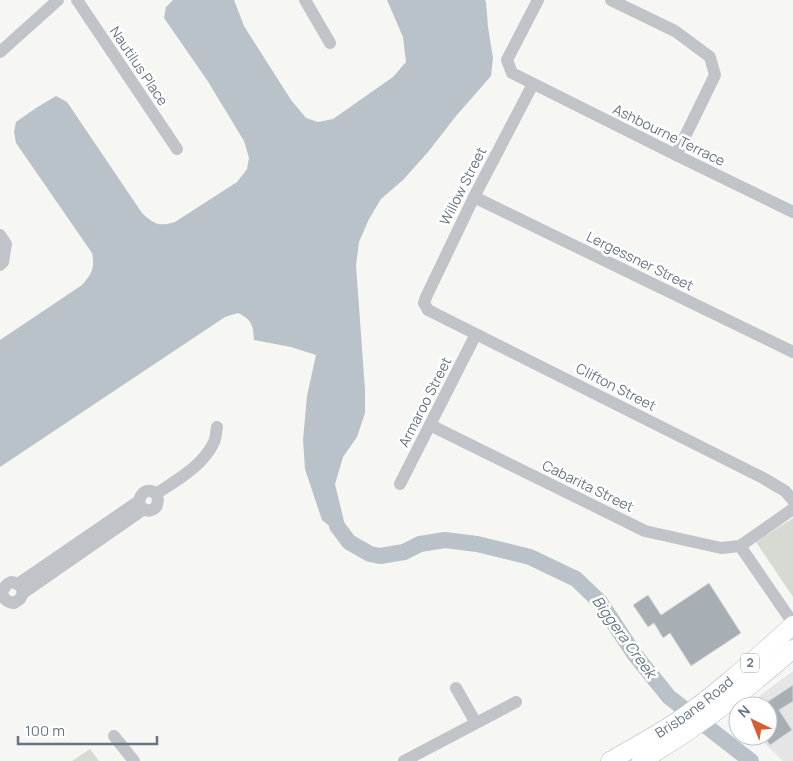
<svg xmlns="http://www.w3.org/2000/svg" width="793" height="761" viewBox="0 0 793 761" font-family="Manrope,sans-serif">
	<style>
		.built { fill: #e4e5e4 }
		.green { fill: #d5dbd3 }
		.water { fill: #b9c2c8 }
		.lines { fill: none; stroke-linecap: round; stroke-linejoin: round }
		.river { stroke: #b9c2c8; stroke-width: 16 }
		.building { fill: #a7aeb4; stroke: #d8d8d6 }
		.highway-casing { stroke: #b3b6b9; stroke-width: 19 }
		.minor { stroke: #c0c3c7; stroke-width: 12 }
		.highway { stroke: #fff; stroke-width: 18 }
		.labels { text-anchor: middle; stroke-width: 5; stroke-linejoin: round; paint-order: stroke }
		.shield { fill: #fff; stroke: #959ea8; stroke-width: 1 }
		.shield-label { font-size: 12px; font-weight: bold; fill: #677582 }
		.street-label { font-size: 14px; fill: #677582; stroke: #fff }
		.water-label { font-size: 15px; font-style: italic; fill: #63777f; stroke: #fff }
	</style>
	<rect width="100%" height="100%" fill="#f6f6f3"/>
	<!-- built -->
	<path class="built" d="M793,671v90h-10l-26,-25h11v-30h-22z"/>
	<!-- green -->
	<path class="green" d="M793,518v79l-37,-55z
		M90,749l9,12h-27z"/>
	<!-- water -->
	<path class="water" d="M173,0h61l10,26 47,74 15,18 12,4 15,-3 60,-42 13,-15 -3,-25 -16,-37h98l1,2 2,25 5,31 -2,18 -35,40 -28,36 -25,28 -22,19 -12,20 -10,23 -3,23 9,125v23l-8,24 -14,20 -8,27 14,58 -27,-22 -17,-51 -2,-29 4,-44 9,-41 -25,-8 -37,-7c-1,-15 -2,-20 -16,-27l-13,4 -225,150v-127l82,-55c10,-11 13,-17 10,-32l-76,-110 -2,-11 2,-10 20,-14 20,-12 11,6 75,111c12,11 17,14 33,9l62,-40 10,-13 2,-11 -5,-17 -37,-61 -43,-62 2,-11z"/>
	<g class="lines">
		<!-- river -->
		<path class="river" d="M337,526l12,16 21,12 10,2 24,-4 16,-8 25,-4 32,4 53,13 46,22 24,23 35,53 34,42 82,64"/>
	</g>
	<!-- building -->
	<path class="building" d="M709,583l32,50 -50,33 -21,-33 -7,5 -9,-15 -6,4 -15,-22 15,-10 13,20z
		M793,685v17h-1l-13,8 13,20 -22,15 -7,-9h5v-30h-7z"/>
	<g class="lines">
		<!-- highway casing -->
		<g class="highway-casing">
			<g id="highway">
				<path id="s1" d="M610,761c22,-13 45,-25 66,-39 42,-29 79,-63 117,-97"/>
				<path d="M641,761c54,-32 105,-70 152,-112"/>
			</g>
		</g>
		<!-- minor -->
		<path class="minor" d="M77,0l100,149
			M305,0l25,43
			M538,0l-31,60 5,13 164,82 117,57
			M611,0l64,31 35,26 5,18 -39,80
			M0,52l58,-52
			M533,84l-59,113 -48,100 -2,6 4,7 335,168 22,13 8,9
			M474,197l319,155
			M0,235l6,9 -3,18 -3,3
			M430,425l215,106 76,17 19,-2 53,-37
			M400,484l76,-150
			M156,494c21,-14 47,-28 58,-52 2,-4 2,-10 3,-15
			M740,546l53,77
			M18,584l121,-83c4,-18 25,-10 17,6 -7,7 -16,3 -17,-6
			M23,593l121,-84
			M0,594c5,-4 3,-9 11,-12 7,1 11,4 12,11l-3,6 -6,4c-7,-1 -11,-4 -12,-11
			M456,688l20,35
			M114,736l20,25
			M404,761l112,-59"/>
		<!-- highway -->
		<use href="#highway" class="highway"/>
	</g>
	<g class="labels">
		<!-- shield labels -->
		<rect class="shield" x="741" y="653.5" width="18" height="19" rx="4"/>
		<g class="shield-label">
			<text x="750" y="667">2</text>
		</g>
		<!-- street labels -->
		<g class="street-label">
			<text transform="translate(139 66) rotate(56)" y="5">Nautilus Place</text>
			<text transform="translate(669 135) rotate(26)" y="5">Ashbourne Terrace</text>
			<text transform="translate(463 186) rotate(-63)" y="5">Willow Street</text>
			<text transform="translate(640 261) rotate(26)" y="5">Lergessner Street</text>
			<text transform="translate(616 387) rotate(27)" y="5">Clifton Street</text>
			<text transform="translate(425 402) rotate(-63)" y="5">Armaroo Street</text>
			<text transform="translate(588 486) rotate(26)" y="5">Cabarita Street</text>
			<text dy="5" stroke="none"><textPath href="#s1" startOffset="100">Brisbane Road</textPath></text>
		</g>
		<!-- water labels -->
		<g class="water-label">
			<text transform="translate(624 637) rotate(54)" y="5">Biggera Creek</text>
		</g>
	</g>
	<!-- north arrow -->
	<g transform="translate(753 721) rotate(317)"><circle r="24" fill="#ffffff" stroke="#c2c8cd"/>
	<path d="M0-4L9 19L0 12L-9 19Z" fill="#d75d32"/>
	<text y="-8" font-size="14" font-weight="bold" text-anchor="middle" fill="#677582">N</text>
	</g>
	<!-- scale -->
	<path d="M18 736v8h139v-8" fill="none" stroke="#677582" stroke-width="2.5"/>
	<text x="25" y="736" font-size="15" fill="#677582" stroke="#ffffff" stroke-width="4" paint-order="stroke">100 m</text>
</svg>
